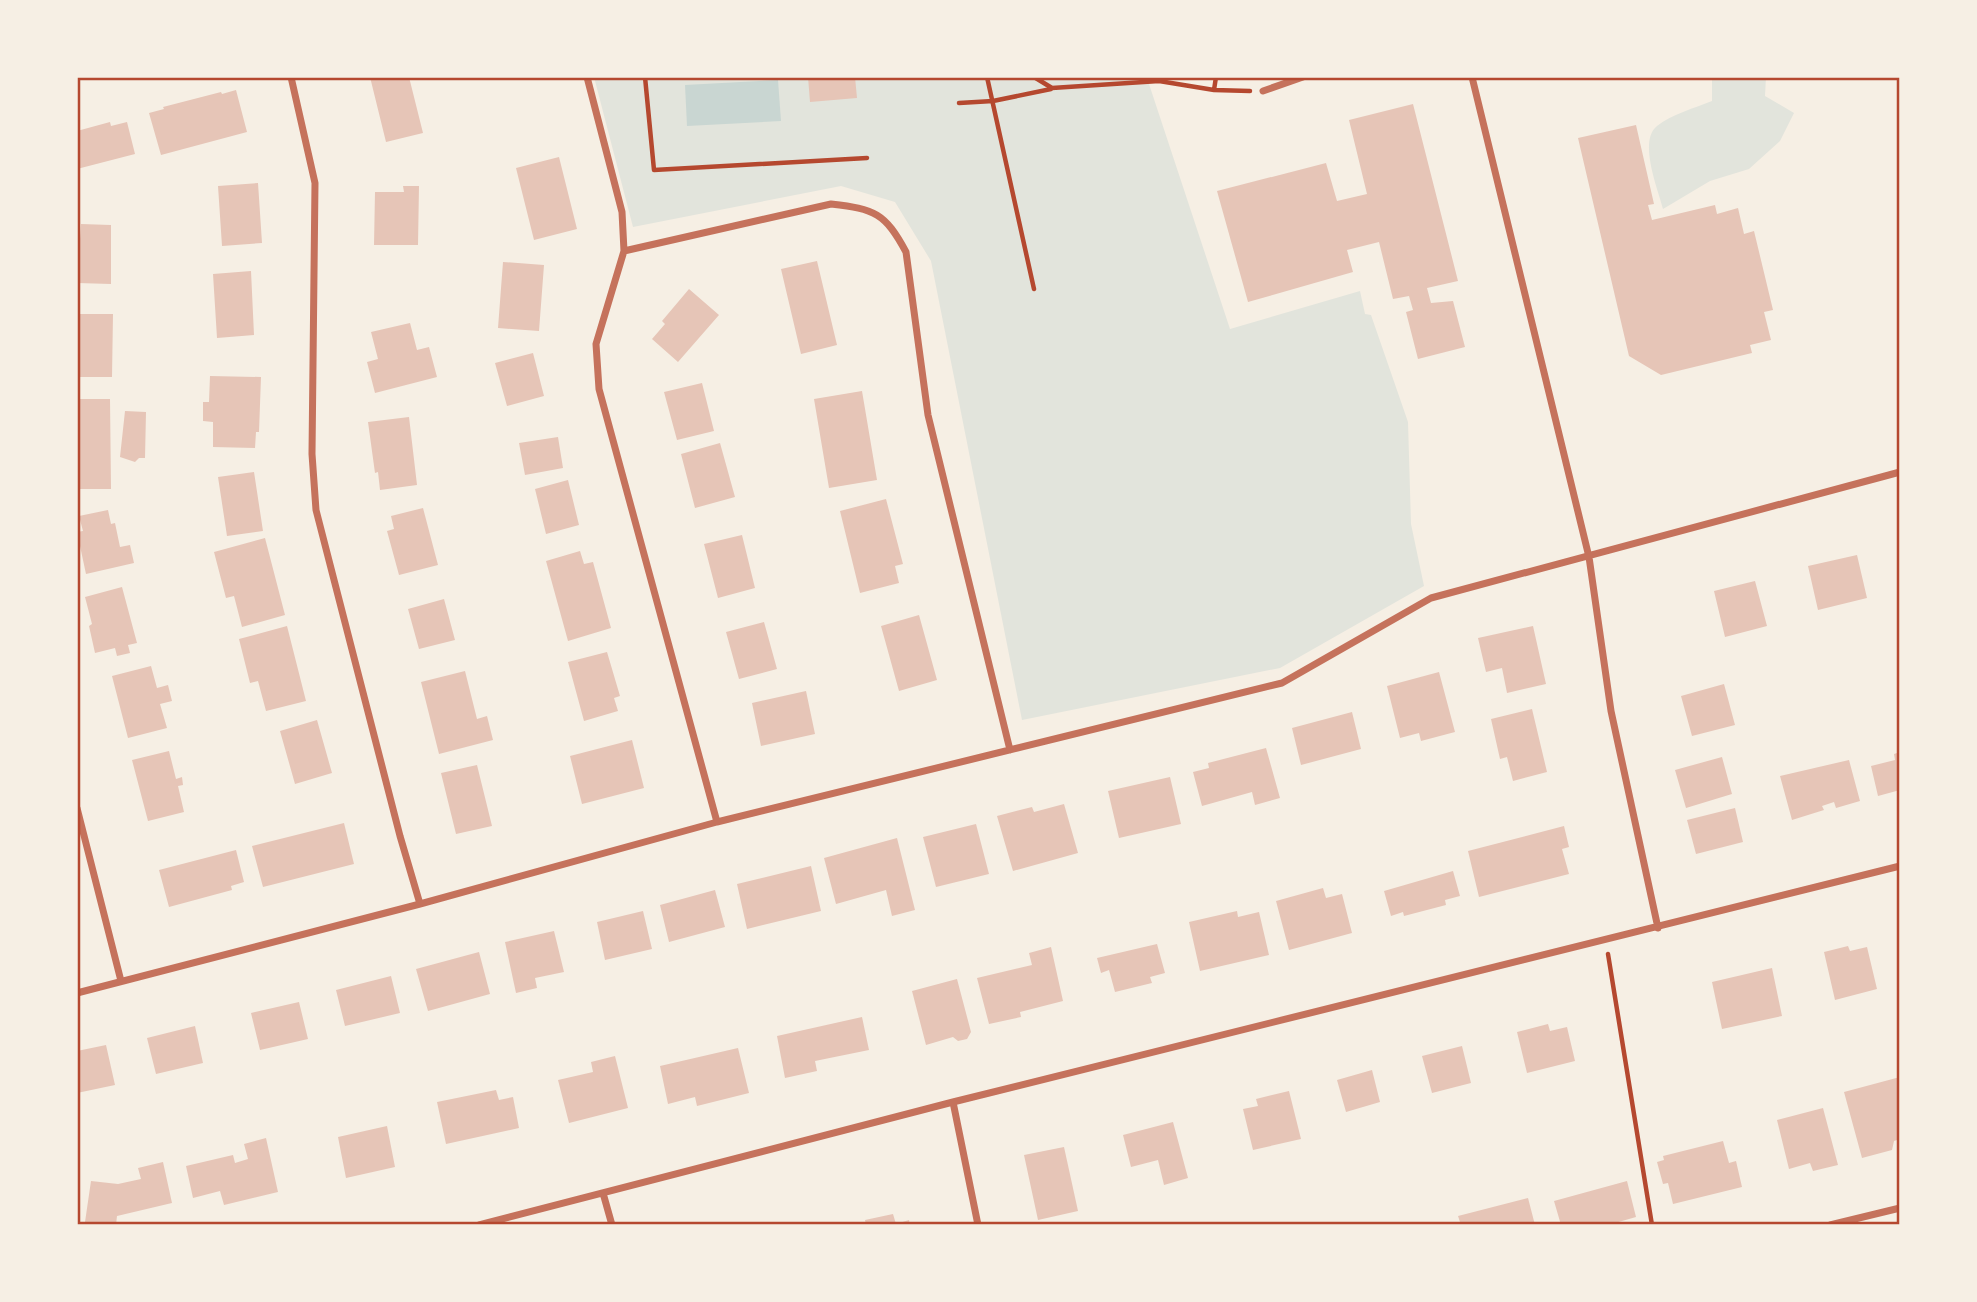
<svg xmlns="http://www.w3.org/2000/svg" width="1977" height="1302" viewBox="0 0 1977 1302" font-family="Raleway,sans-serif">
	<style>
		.green { fill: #e2e4dc }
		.water { fill: #c9d6d2 }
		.building { fill: #e6c5b7 }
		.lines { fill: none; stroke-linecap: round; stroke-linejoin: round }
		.path { stroke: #b5482f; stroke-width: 4.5 }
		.minor { stroke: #c5725c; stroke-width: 7 }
		.neatline { fill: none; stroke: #b5482f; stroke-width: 2.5 }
	</style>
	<rect width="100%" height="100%" fill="#f6efe4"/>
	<!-- green -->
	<path class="green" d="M594,77h579l-24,7 81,245 130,-38 5,23 6,1 37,107 3,102 13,62 -144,82 -258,52 -91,-459 -36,-59 -54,-16 -208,41z
		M1712,77h54l-1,19 29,17 -14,28 -31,28 -39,12 -47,28c-5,-20 -25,-68 -6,-83 15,-12 38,-18 55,-25z"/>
	<!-- water -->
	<path class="water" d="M778,80l3,41 -94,5 -2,-41z"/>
	<!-- building -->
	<path class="building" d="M370,77h39l14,56 -37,9z
		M808,77h47l2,21 -47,4z
		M236,90l11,42 -86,23 -12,-42 15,-4 -1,-2 58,-15 1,2z
		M1413,104l45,177 -31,7 4,15 22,-2 12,46 -47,12 -12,-47 7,-2 -4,-14 -16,3 -14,-57 -32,8 6,22 -105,30 -31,-111 109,-28 11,38 30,-7 -18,-74z
		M110,122l1,4 16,-4 8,32 -58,15v-38z
		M1636,125l18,79 -6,1 4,15 63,-15 2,9 21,-6 6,26 10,-3 19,79 -9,2 7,28 -21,5 2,8 -91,22 -32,-19 -51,-218z
		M559,157l18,72 -43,11 -18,-72z
		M258,183l4,60 -40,3 -4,-60z
		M403,186h16l-1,59h-44l1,-53h29z
		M81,224l30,1v59l-34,-1v-44h3z
		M817,261l20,84 -36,9 -20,-85z
		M503,262l41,3 -5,66 -41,-3z
		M251,271l3,64 -37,3 -4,-64z
		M689,289l30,26 -41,47 -26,-23 13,-15 -3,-3z
		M77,314h36l-1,63h-35z
		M410,323l7,27 12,-3 8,30 -62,16 -8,-31 11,-3 -7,-27z
		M533,353l11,43 -37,10 -12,-43z
		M210,376l51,1 -2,55h-3l-1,16 -42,-1v-25l-10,-1v-19h6z
		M702,383l12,48 -37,9 -13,-48z
		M862,391l15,89 -48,8 -15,-89z
		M77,399h33l1,90h-34z
		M125,411l21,1 -1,46h-6l-4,4 -15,-5z
		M409,417l8,68 -37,5 -2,-18 -3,1 -7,-51z
		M558,437l5,31 -38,7 -6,-32z
		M720,443l15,54 -40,11 -14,-54z
		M254,472l9,59 -36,5 -9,-59z
		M568,480l11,45 -33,9 -11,-45z
		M886,499l17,65 -8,2 4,17 -39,10 -20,-82z
		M423,508l15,57 -39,10 -12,-44 7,-2 -3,-13z
		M108,510l3,14 4,-1 5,24 10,-2 4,18 -48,11 -9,-42 6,-1 -4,-15z
		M742,535l13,53 -37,10 -14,-54z
		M265,538l20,77 -43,12 -8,-31 -8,2 -12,-46z
		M580,551l4,13 9,-2 18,66 -43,13 -22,-80z
		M1857,555l10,43 -49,12 -10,-44z
		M1755,581l12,45 -42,11 -11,-46z
		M122,587l15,56 -9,2 2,8 -13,3 -2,-8 -20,5 -6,-27 3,-2 -7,-27z
		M444,599l11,41 -36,9 -11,-40z
		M919,615l18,65 -38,11 -18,-65z
		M764,622l13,47 -38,10 -13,-47z
		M287,626l19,75 -40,10 -8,-30 -8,2 -11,-44z
		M1533,626l13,58 -39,9 -5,-25 -16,4 -8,-34z
		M607,652l13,44 -6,2 4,13 -34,10 -16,-59z
		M151,666l6,22 11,-3 4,16 -12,3 7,24 -39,10 -16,-62z
		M465,671l12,48 10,-3 6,24 -54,14 -18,-72z
		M1439,672l16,60 -34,9 -2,-8 -19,5 -13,-52z
		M1724,684l11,41 -43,11 -11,-40z
		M806,691l9,43 -54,12 -9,-43z
		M1532,709l15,63 -34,9 -6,-24 -7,2 -9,-40z
		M1352,712l9,37 -60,16 -9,-37z
		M317,720l15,53 -37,11 -15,-53z
		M632,740l12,48 -62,16 -12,-48z
		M1266,748l14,50 -25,7 -3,-13 -50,14 -9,-34 16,-4 -1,-5z
		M169,751l7,28 6,-2 1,8 -5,1 6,26 -36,9 -16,-61z
		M1900,752v38l-22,6 -7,-30 24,-6 -1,-6z
		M1722,757l10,37 -46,14 -11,-38z
		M1849,760l11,41 -24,7 -2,-6 -12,4 2,4 -32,10 -12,-44z
		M477,765l15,61 -36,8 -15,-61z
		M1170,777l11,47 -62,14 -11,-47z
		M1064,804l14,49 -65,18 -16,-55 35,-9 2,5z
		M1735,808l8,34 -47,12 -9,-34z
		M344,823l10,41 -91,23 -11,-41z
		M976,824l13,50 -53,13 -13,-50z
		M1564,826l5,21 -7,2 7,25 -90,23 -11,-46z
		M897,838l18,72 -23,6 -6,-26 -50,14 -12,-46z
		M236,850l8,32 -13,4 1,4 -63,17 -10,-37z
		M811,866l10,45 -74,18 -10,-45z
		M1453,871l7,25 -15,4 1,5 -42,11 -1,-4 -12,4 -7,-25z
		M1323,888l3,10 16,-4 10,39 -63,17 -13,-49z
		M715,890l10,37 -56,15 -9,-37z
		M643,911l9,38 -47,11 -8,-38z
		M1237,911l1,6 21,-5 10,43 -69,16 -11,-49z
		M554,931l10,41 -29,6 2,10 -21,5 -11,-51z
		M1157,944l8,29 -15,4 2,6 -37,9 -6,-22 -8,3 -4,-15z
		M1848,946l2,5 17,-4 10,42 -42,11 -11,-48z
		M1051,947l12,54 -43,11 1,5 -32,7 -12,-46 55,-13 -3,-12z
		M479,952l11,42 -62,17 -12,-42z
		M1772,968l10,48 -60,13 -10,-47z
		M391,976l9,37 -55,13 -9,-36z
		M957,979l14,53 -4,7 -9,2 -5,-4 -27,8 -14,-54z
		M299,1002l9,37 -48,11 -9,-37z
		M862,1017l7,33 -54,11 2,10 -32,7 -8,-42z
		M1548,1024l2,7 17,-4 8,34 -48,12 -10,-41z
		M195,1026l8,37 -47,11 -9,-36z
		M106,1045l9,40 -38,8v-42z
		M1462,1046l9,37 -39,10 -10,-37z
		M738,1048l11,45 -52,13 -2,-9 -27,7 -8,-38z
		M615,1056l13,52 -59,15 -11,-43 35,-8 -2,-10z
		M1372,1070l8,32 -34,10 -9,-32z
		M1900,1077v62l-6,2 -2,9 -30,8 -18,-66z
		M496,1090l3,10 14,-3 6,31 -73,16 -9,-42z
		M1289,1091l12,48 -48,11 -10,-41 15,-3 -2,-7z
		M1823,1108l15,57 -25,6 -3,-8 -21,6 -12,-49z
		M1173,1122l15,56 -24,7 -6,-25 -27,7 -8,-32z
		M387,1126l8,41 -49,11 -8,-41z
		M266,1138l12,54 -54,13 -4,-14 -27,7 -7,-32 47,-11 2,8 13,-4 -4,-15z
		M1723,1141l6,22 7,-2 6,26 -69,17 -5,-21 -5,1 -6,-22 7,-2 -1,-4z
		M1064,1147l14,64 -40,9 -14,-65z
		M163,1162l9,41 -55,13 -1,9 -31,-3 6,-41 27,3 23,-5 -3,-11z
		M1627,1181l9,36 -28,8h-47l-7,-24z
		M1528,1198l7,27h-74l-3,-9z
		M893,1214l3,10 13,-4 1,5h-44l-1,-5z"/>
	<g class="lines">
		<!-- path -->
		<path class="path" d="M645,77l9,93 213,-12
			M987,77l47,212
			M1034,77l18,11 107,-7 55,9 36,1
			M1214,90l2,-13
			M959,103l34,-2 58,-12
			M1608,954l44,271"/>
		<!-- minor -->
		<path class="minor" d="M291,77l24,106 -3,271 4,56 84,326 20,68
			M587,77l35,135 2,39 -28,93 3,45 118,433
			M1472,77l117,480 22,154 47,217
			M1263,91l40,-14
			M624,251l207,-47c44,5 54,9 75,48l22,163 82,335
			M77,808l44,173
			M77,993l343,-89 297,-82 565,-139 149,-85 469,-126
			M953,1102l25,123
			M603,1193l9,32
			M479,1225l474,-123 947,-236
			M1830,1225l70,-17"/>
	</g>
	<!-- border -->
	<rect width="1977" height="1302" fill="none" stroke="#f6efe4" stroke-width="158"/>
	<rect x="79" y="79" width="1819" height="1144" class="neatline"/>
</svg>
